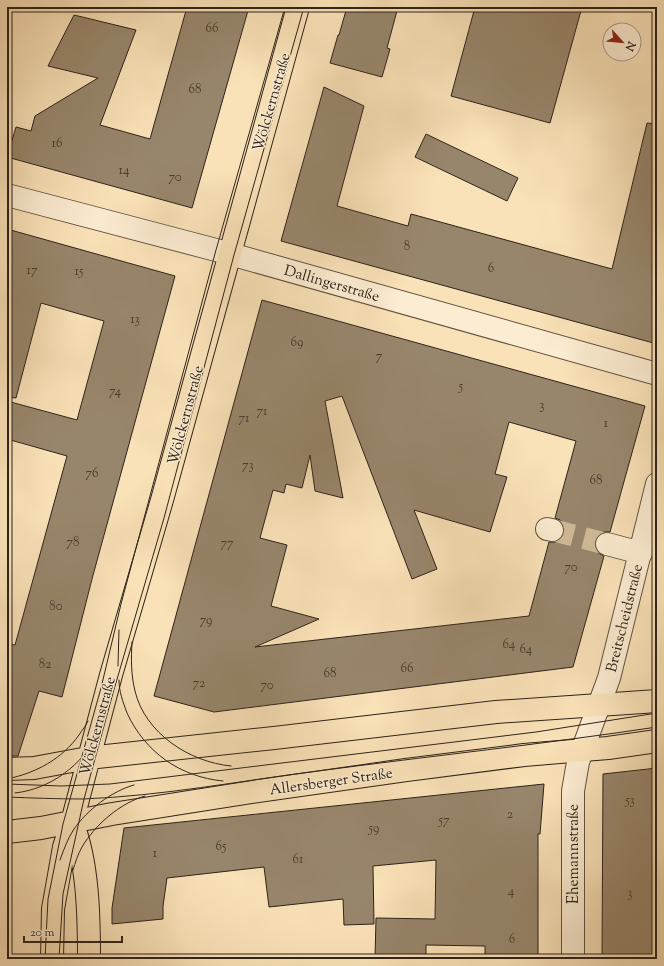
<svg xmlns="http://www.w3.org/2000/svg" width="664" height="966" viewBox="0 0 664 966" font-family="'Sorts Mill Goudy',serif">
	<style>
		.building { fill: #98866c; stroke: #2d231a; fill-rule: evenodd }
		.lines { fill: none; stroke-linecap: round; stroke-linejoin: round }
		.minor-tunnel { stroke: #d1bc98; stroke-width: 22; stroke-dasharray: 22 11; stroke-linecap: butt }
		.minor-casing { stroke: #605342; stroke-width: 24 }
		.major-casing { stroke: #2d231a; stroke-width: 24 }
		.minor { stroke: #fcecd1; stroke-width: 22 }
		.major { stroke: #fae2b8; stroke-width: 22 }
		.tram { stroke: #2d231a; stroke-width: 1 }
		.labels { text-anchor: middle; stroke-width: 3; stroke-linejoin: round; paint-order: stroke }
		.number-label { font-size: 13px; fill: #483c2e }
		.street-label { font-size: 15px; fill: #2d231a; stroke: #fcecd1 }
	</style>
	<rect width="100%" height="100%" fill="#fae2b8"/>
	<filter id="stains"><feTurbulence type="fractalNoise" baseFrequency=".005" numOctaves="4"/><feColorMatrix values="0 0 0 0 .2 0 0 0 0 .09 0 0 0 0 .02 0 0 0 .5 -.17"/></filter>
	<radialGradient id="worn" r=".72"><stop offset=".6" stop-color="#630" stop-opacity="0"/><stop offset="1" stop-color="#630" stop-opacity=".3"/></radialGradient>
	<!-- building -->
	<path class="building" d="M187,7h62l-57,201 -185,-51 9,-30 15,4 4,-15 63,-38 -50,-12 26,-51 62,15 -36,95 50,14z
		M347,7h51l-11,41 3,1 -8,28 -52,-14 8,-28h1z
		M475,7h107l-32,116 -99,-27z
		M324,87l40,19 -27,100 71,20 3,-12 201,55 35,-146 10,1v220l-376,-103z
		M426,134l92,44 -11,23 -92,-44z
		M7,229l168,47 -83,303 -30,118 -23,-6 -21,65h-11v-113l8,2 52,-189 -60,-17v-38l70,19 27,-99 -63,-18 -25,95 -9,-1z
		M262,300l383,106 -35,126h-7l-5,3 -3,5v8l3,5 6,3 -31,111 -359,45 -60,-16zM342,396l70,183 25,-10 -23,-59 76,22 17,-55 -12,-3 14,-52 67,19 -21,77 5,2 4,6v7l-2,5 -6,4h-7l-20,74 -274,31 64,-28 -48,-13 16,-61 -27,-7 13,-48 11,3 2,-9 16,4 8,-33 5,36 28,7 -18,-97z
		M657,768v191h-55l1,-185z
		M544,784l-4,50h-2v125h-53v-13l-59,-1v14h-51l1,-41 59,1 1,-59 -63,6 1,58 -30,1 -1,-26 -74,8 -5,-40 -97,11 -4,28v13l-51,5v-16l12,-80z"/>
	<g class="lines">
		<!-- minor-tunnel -->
		<path class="minor-tunnel" d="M552,530l55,14"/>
		<!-- minor casing -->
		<g class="minor-casing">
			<path id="minor" d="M7,195l209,55 441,124
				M547,529l5,1
				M607,544l34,9
				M573,959v-168l5,-29 31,-84 48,-194"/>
		</g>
		<!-- major casing -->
		<g class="major-casing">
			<path id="major" d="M7,769l27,-1 54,-10 186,-20 222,-26 161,-11
				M72,822c16,40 17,94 17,137
				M7,832l34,-4 71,-14 140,-22 154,-22 118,-15 84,-7 49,-7
				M52,959l1,-50 11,-62 8,-25 39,-147 51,-175 136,-493"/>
		</g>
		<!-- minor -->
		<use href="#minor" class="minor"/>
		<!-- major -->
		<use href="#major" class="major"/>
		<!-- tram -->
		<path class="tram" d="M132,642c-1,17 -1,33 3,49 10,42 54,71 96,75
			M118,666l1,-36
			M119,680c0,12 4,22 8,33 18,39 53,64 96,68
			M7,779c29,-6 55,-20 72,-44 3,-5 7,-9 9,-14
			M7,784l54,2 49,-2 426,-52 121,-19
			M15,793c36,-4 67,-28 84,-60
			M7,797c25,1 50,2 76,2 78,-3 157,-18 235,-28 113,-15 226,-27 339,-44
			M60,860c4,-11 8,-22 14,-31 13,-19 38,-38 60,-44
			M73,870c2,-7 5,-16 9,-23 13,-22 38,-44 63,-51
			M45,959l3,-60 15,-75 38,-136 20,-84 95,-354 69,-243
			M59,959l4,-65 21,-95 29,-106 51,-175 70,-263 70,-248"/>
	</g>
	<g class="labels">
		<!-- number labels -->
		<g class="number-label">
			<text x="212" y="32">66</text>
			<text x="195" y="93">68</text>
			<text x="57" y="147">16</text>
			<text x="124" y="174">14</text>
			<text x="175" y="181">70</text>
			<text x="407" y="250">8</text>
			<text x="491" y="272">6</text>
			<text x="32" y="274">17</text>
			<text x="79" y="275">15</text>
			<text x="135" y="323">13</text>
			<text x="297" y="346">69</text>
			<text x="379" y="360">7</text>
			<text x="461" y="390">5</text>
			<text x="115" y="395">74</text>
			<text x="542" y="409">3</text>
			<text x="262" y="415">71</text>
			<text x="244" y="422">71</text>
			<text x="606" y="427">1</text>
			<text x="248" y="469">73</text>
			<text x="92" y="477">76</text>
			<text x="596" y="484">68</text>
			<text x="73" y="546">78</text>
			<text x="227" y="547">77</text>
			<text x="571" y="571">70</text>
			<text x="56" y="610">80</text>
			<text x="206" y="624">79</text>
			<text x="509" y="648">64</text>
			<text x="526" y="653">64</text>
			<text x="45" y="668">82</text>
			<text x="407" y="672">66</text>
			<text x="330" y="677">68</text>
			<text x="199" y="687">72</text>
			<text x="267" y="689">70</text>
			<text x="630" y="804">53</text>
			<text x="510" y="818">2</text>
			<text x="444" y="824">57</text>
			<text x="374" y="832">59</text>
			<text x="221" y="850">65</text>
			<text x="155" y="857">1</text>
			<text x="298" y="863">61</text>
			<text x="511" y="895">4</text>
			<text x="630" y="897">3</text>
			<text x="512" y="943">6</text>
		</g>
		<!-- street labels -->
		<g class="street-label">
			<text transform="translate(271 102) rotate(-74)" y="5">Wölckernstraße</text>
			<text transform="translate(332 283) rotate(16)" y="5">Dallingerstraße</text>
			<text transform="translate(185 415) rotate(-75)" y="5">Wölckernstraße</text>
			<text transform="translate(624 618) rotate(-76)" y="5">Breitscheidstraße</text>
			<text transform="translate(97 726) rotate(-75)" y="5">Wölckernstraße</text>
			<text transform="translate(331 781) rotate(-8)" y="5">Allersberger Straße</text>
			<text transform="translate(573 854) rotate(-90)" y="5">Ehemannstraße</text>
		</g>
	</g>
	<!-- margin -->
	<rect width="664" height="966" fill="none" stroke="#fae2b8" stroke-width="24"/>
	<rect x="8" y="8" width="648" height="950" fill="none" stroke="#2d231a" stroke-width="2"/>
	<rect x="12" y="12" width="640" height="942" fill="none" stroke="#2d231a"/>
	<!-- north arrow -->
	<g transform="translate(622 42) rotate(117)"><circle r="19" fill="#fcecd1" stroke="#a99c88"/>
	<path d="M0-3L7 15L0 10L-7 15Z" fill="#8f2418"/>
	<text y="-6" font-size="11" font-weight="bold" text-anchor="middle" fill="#2d231a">N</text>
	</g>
	<!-- scale -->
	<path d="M24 936v6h98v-6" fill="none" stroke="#2d231a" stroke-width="2"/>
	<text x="30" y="936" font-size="12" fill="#2d231a" stroke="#fcecd1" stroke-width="3" paint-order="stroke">20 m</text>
	<rect width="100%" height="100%" filter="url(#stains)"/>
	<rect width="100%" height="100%" fill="url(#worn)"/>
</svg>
